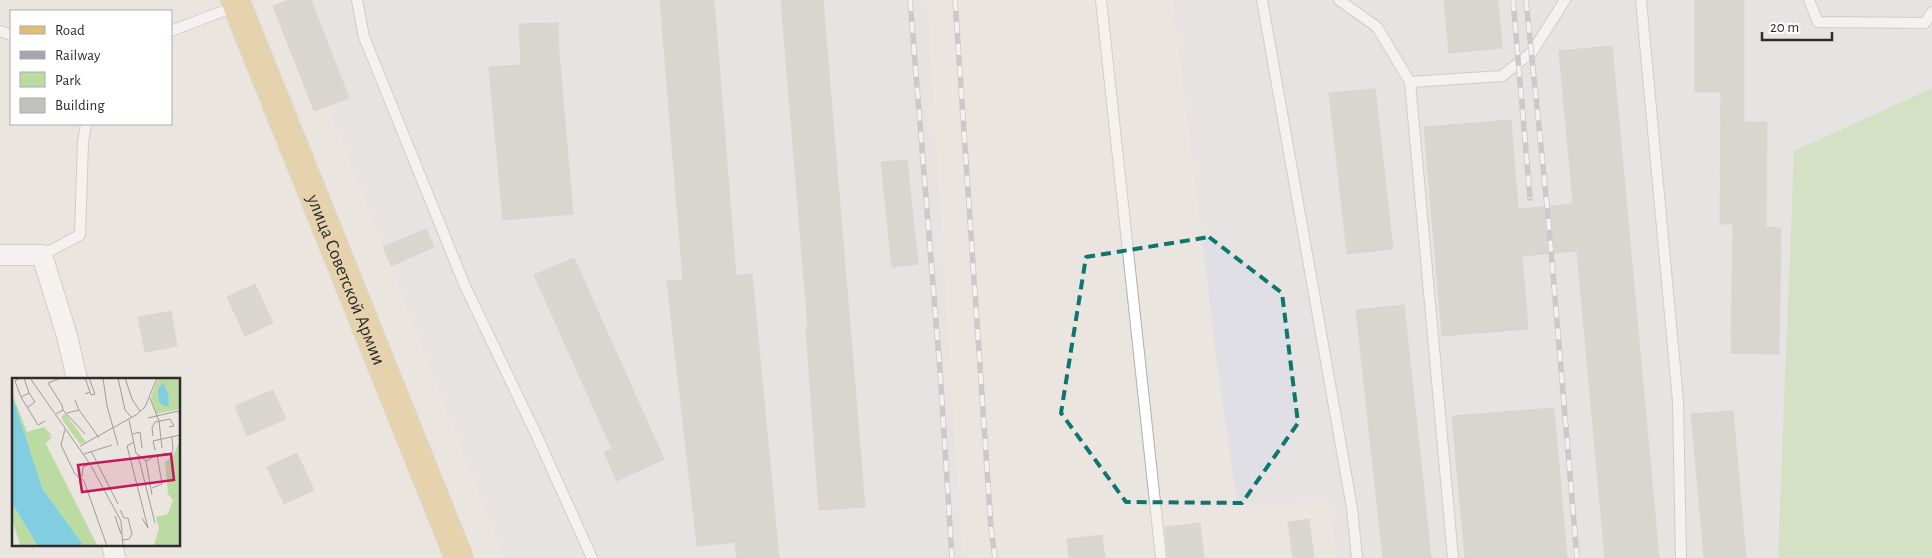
<svg xmlns="http://www.w3.org/2000/svg" width="1932" height="558" viewBox="0 0 1932 558" font-family="'Alegreya Sans',sans-serif">
	<style>
		.industrial { fill: #e0dfe5 }
		.green { fill: #bbdba3 }
		.building { fill: #c4c0bb; stroke: #c7c1b9 }
		.lines { fill: none; stroke-linecap: round; stroke-linejoin: round }
		.lane-casing { stroke: #acafb6; stroke-width: 12 }
		.street-casing { stroke: #acafb6; stroke-width: 22 }
		.primary-casing { stroke: #c4c4c4; stroke-width: 30 }
		.lane { stroke: #fff; stroke-width: 10 }
		.street { stroke: #fff; stroke-width: 20 }
		.primary { stroke: #dfbd71; stroke-width: 28 }
		.rail-casing { stroke: #a3a7b3; stroke-width: 5.5 }
		.rail { stroke: #fff; stroke-width: 4; stroke-dasharray: 11; stroke-linecap: butt }
		.marked { fill: none; stroke: #0f766e; stroke-width: 4; stroke-dasharray: 10 6; stroke-linejoin: round }
		.labels { text-anchor: middle; stroke-width: 4; stroke-linejoin: round; paint-order: stroke }
		.street-label { font-size: 19px; fill: #2c2c2c; stroke: #fff }
		.inset-road { fill: none; stroke: #9f9b98; stroke-width: 1 }
		.view { fill: #c2185b; fill-opacity: 0.15; stroke: #c2185b; stroke-width: 2.5 }
		.inset-edge { fill: none; stroke: #2c2c2c; stroke-width: 2.5 }
	</style>
	<rect width="100%" height="100%" fill="#ebe5e0"/>
	<!-- industrial -->
	<path class="industrial" d="M287,0h640l35,558h-458z
		M1173,0h759v88l-138,63 -16,407h-441l-9,-58 -90,9 -21,-146z"/>
	<!-- green -->
	<path class="green" d="M1932,88v470h-154l16,-407z"/>
	<!-- building -->
	<path class="building" d="M289,0h22l38,98 -35,13 -41,-105z
		M660,0h54l22,276 16,-2 27,284h-42l-2,-16 -38,4 -30,-265 16,-1z
		M781,0h42l42,507 -46,3 -13,-181 2,-1z
		M1444,0h54l4,48 -53,5z
		M1695,0h49v122h23l-1,105 15,1 -2,126 -48,-1 2,-129h-13l1,-132h-26z
		M558,23l1,30 14,161 -70,6 -14,-153 32,-2 -2,-41z
		M1612,46l47,512h-54l-28,-307 -55,5 6,73 -86,7 -18,-209 87,-7 7,89 55,-5 -14,-153z
		M1375,89l18,160 -46,5 -18,-161z
		M907,160l11,104 -26,3 -11,-105z
		M426,229l8,18 -43,19 -8,-19z
		M574,258l90,201 -47,22 -13,-29 8,-3 -78,-174z
		M255,284l18,39 -28,13 -18,-39z
		M1404,305l14,130 13,123h-48l-27,-248z
		M171,311l6,35 -32,6 -7,-35z
		M273,390l13,29 -39,17 -12,-30z
		M1554,408l13,150h-102l-13,-142z
		M1733,411l13,146 -42,1 -13,-144z
		M297,453l17,37 -30,14 -17,-37z
		M1309,519l5,39h-21l-5,-36z
		M1200,523l4,35h-36l-3,-31z
		M1102,535l3,23h-36l-2,-19z"/>
	<g class="lines">
		<!-- lane casing -->
		<g class="lane-casing">
			<path id="lane" d="M357,0l7,37 101,249 71,148 56,124
				M1101,0l60,558
				M1262,0l90,508 5,50
				M1339,0l38,27 33,55 43,476
				M1641,0l37,401 3,157
				M1809,0l9,22 107,1 7,-11
				M0,31l11,4
				M171,31l65,-25
				M1410,82l92,-6 30,-24 33,-52
				M42,255l38,-20 3,-93 3,-18"/>
		</g>
		<!-- street casing -->
		<g class="street-casing">
			<path id="street" d="M0,255h42l25,81 10,43
				M112,544l3,14"/>
		</g>
		<!-- primary casing -->
		<g class="primary-casing">
			<g id="primary">
				<path id="s1" d="M235,0l224,558"/>
			</g>
		</g>
		<!-- lane -->
		<use href="#lane" class="lane"/>
		<!-- street -->
		<use href="#street" class="street"/>
		<!-- primary -->
		<use href="#primary" class="primary"/>
		<!-- rail casing -->
		<g class="rail-casing">
			<path id="rail" d="M910,0l30,371 12,187
				M955,0l36,528 4,30
				M1513,0l17,198
				M1526,0l22,215 29,343"/>
		</g>
		<!-- rail -->
		<use href="#rail" class="rail"/>
	</g>
	<!-- marked area -->
	<path d="M0 0H1932V558H0ZM1209,237l73,56 16,130 -56,80 -116,-1 -65,-89 25,-156z" fill="#ebe5e0" fill-opacity=".55" fill-rule="evenodd"/>
	<path class="marked" d="M1209,237l73,56 16,130 -56,80 -116,-1 -65,-89 25,-156z"/>
	<g class="labels">
		<!-- street labels -->
		<g class="street-label">
			<text dy="7" stroke="none"><textPath href="#s1" startOffset="301">улица Советской Армии</textPath></text>
		</g>
	</g>
	<!-- overview -->
	<g transform="translate(12 378)">
		<rect width="168" height="168" fill="#ebe5e0"/>
		<path d="M146,0h21v31l-23,5 -5,-17zM0,15l15,39 17,-5 8,9 -10,1h10l-6,7 51,101h-14l-41,-57 -23,-65zM53,35l21,29 -6,2 -19,-26zM167,65v102h-25l5,-17 -3,-11 12,-3 5,-14 -5,-6 -3,-32 7,-5zM0,125l16,27 9,15h-17l-8,-26z" fill="#bbdba3"/>
		<path d="M151,4l5,11 1,12 -3,2 -7,-5 -1,-12zM0,17l30,93 41,57h-46l-25,-42z" fill="#80cee0"/>
		<path class="inset-road" d="M8,0l-5,3 6,16 8,-4 6,9 -8,6M12,0l5,15M18,0l60,86 31,57 2,25M73,0l5,14 -5,2M77,0l6,16 -4,1 -1,-3M91,0l4,28 11,39M106,0l7,32 7,8M113,0l7,21 8,12M9,19l17,28 7,-4M138,20l9,23 3,27M51,32l22,24M67,32l20,28M55,35l12,-3 -4,-10M44,36l7,-4 -1,-5 -14,-22 10,-4M136,40l30,-7 2,4M117,42l7,33 10,8 6,34M53,51l-4,16 14,29 9,7 23,65M121,56l7,-2 2,16M141,58l-1,-8 3,-6 15,-3 4,7 -5,1M122,64l-7,4 21,82 -6,-10M68,68l56,-31 9,-8 12,-29M143,72l-2,-9 27,-6M79,73l27,53M152,75l7,2 2,-6 -1,-12M72,76l28,-9M126,77l17,68M134,83l11,-6 5,29 -10,4M70,99l1,-10 7,-3M108,132l4,8h4l4,16 -3,5 -6,1M103,138l6,18"/>
		<path class="view" d="M159,76l3,26 -92,12 -4,-27z"/>
		<rect width="168" height="168" class="inset-edge"/>
	</g>
	<!-- legend -->
	<rect x="10" y="10" width="162" height="115" fill="#ffffff" stroke="#ababab"/>
	<rect x="20" y="26" width="25" height="8" fill="#dfbd71" stroke="#ababab"/>
	<text x="55" y="35" font-size="15" fill="#2c2c2c">Road</text>
	<rect x="20" y="51" width="25" height="8" fill="#a3a7b3" stroke="#ababab"/>
	<text x="55" y="60" font-size="15" fill="#2c2c2c">Railway</text>
	<rect x="20" y="72" width="25" height="15" fill="#bbdba3" stroke="#ababab"/>
	<text x="55" y="85" font-size="15" fill="#2c2c2c">Park</text>
	<rect x="20" y="98" width="25" height="15" fill="#c4c0bb" stroke="#ababab"/>
	<text x="55" y="110" font-size="15" fill="#2c2c2c">Building</text>
	<!-- scale -->
	<path d="M1762 32v8h70v-8" fill="none" stroke="#2c2c2c" stroke-width="2.5"/>
	<text x="1770" y="32" font-size="15" fill="#2c2c2c" stroke="#ffffff" stroke-width="4" paint-order="stroke">20 m</text>
</svg>
